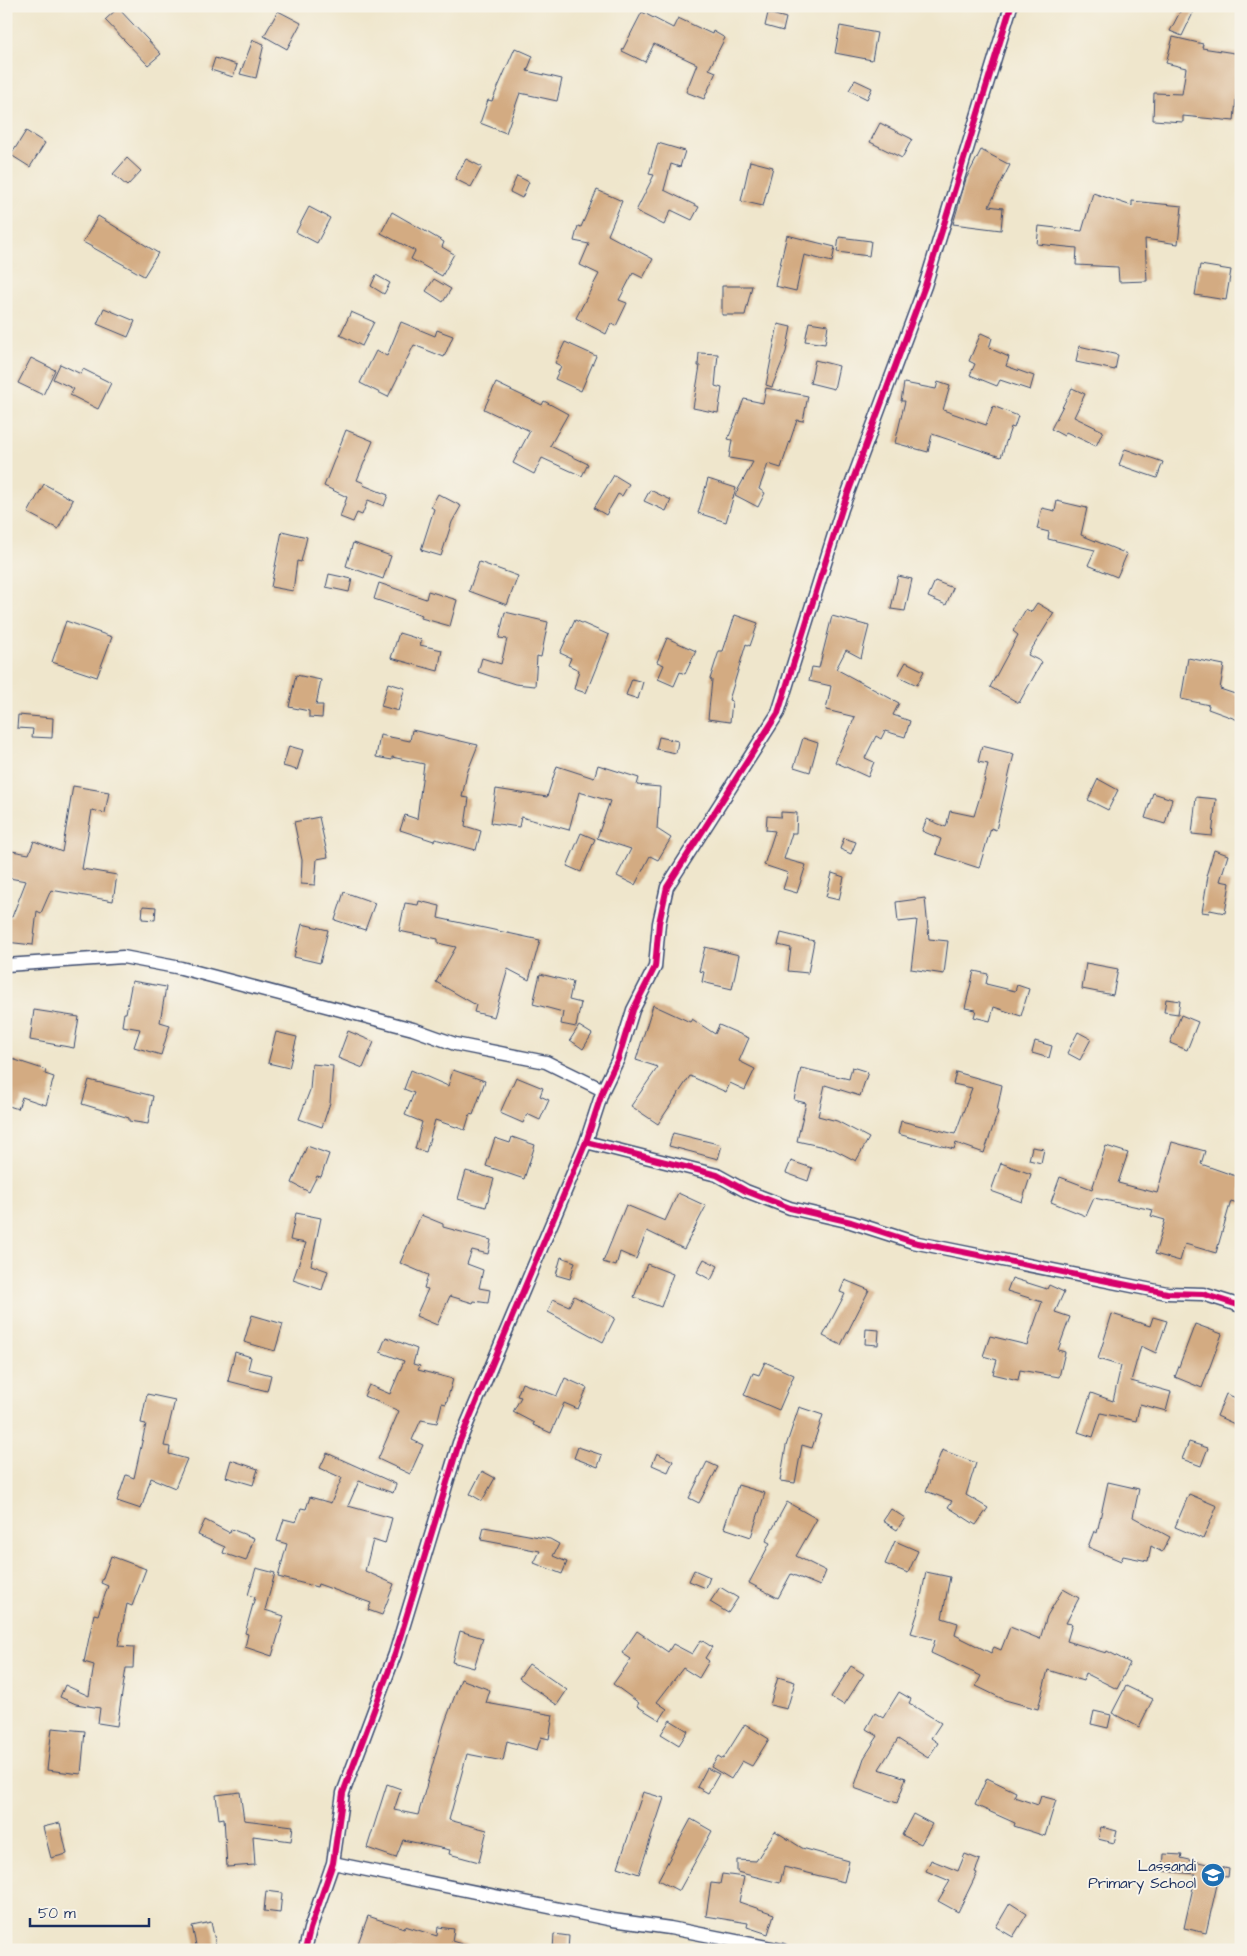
<svg xmlns="http://www.w3.org/2000/svg" width="1247" height="1956" viewBox="0 0 1247 1956" font-family="'Architects Daughter',sans-serif">
	<style>
		.building { fill: #d3ab82 }
		.lines { fill: none; stroke-linecap: round; stroke-linejoin: round }
		.minor-casing { stroke: #3b4a6e; stroke-width: 15 }
		.minor { stroke: #fff; stroke-width: 12 }
		.cycleway-casing { stroke: #f7f3e8; stroke-width: 9 }
		.cycleway { stroke: #d6006c; stroke-width: 6 }
		.labels { text-anchor: middle; stroke-width: 4; stroke-linejoin: round; paint-order: stroke }
		.poi-label { font-size: 15px; fill: #1b2f5e; stroke: #f7f3e8; text-anchor: end }
	</style>
	<rect width="100%" height="100%" fill="#f7f3e8"/>
	<filter id="ink" filterUnits="userSpaceOnUse"><feTurbulence type="fractalNoise" baseFrequency=".02" numOctaves="2"/><feDisplacementMap in="SourceGraphic" scale="10" xChannelSelector="R" yChannelSelector="G"/><feConvolveMatrix kernelMatrix="1 2 1 2 8 2 1 2 1" color-interpolation-filters="sRGB"/></filter>
	<filter id="wash" filterUnits="userSpaceOnUse"><feTurbulence type="fractalNoise" baseFrequency=".0096" numOctaves="4" result="noise"/><feDisplacementMap in="SourceGraphic" scale="20" xChannelSelector="R" yChannelSelector="G"/><feGaussianBlur stdDeviation="1.12" result="paint"/><feColorMatrix in="noise" values="0 0 0 0 0 0 0 0 0 0 0 0 0 0 0 0 0 1.4 0 .05"/><feComposite in="paint" operator="in"/></filter>
	<g filter="url(#wash)">
		<rect width="100%" height="100%" fill="#efe6cc"/>
		<g id="blocks">
			<!-- building -->
			<path class="building" d="M118,8l43,46 -13,11 -43,-45z
				M1182,8l11,5 -11,23 -12,-5z
				M278,11l23,12 -14,26 -23,-13z
				M642,12l31,16 5,-10 34,16 1,-3 12,7 -16,31 7,3 -12,27 -18,-7 11,-28 -43,-20 -9,18 -23,-11z
				M768,13l18,5 -3,13 -18,-5z
				M840,26l37,7 -5,27 -37,-7z
				M1173,37l30,7 -1,4 39,6v24h-3l-4,43 -51,-5v6l-30,-2 1,-27 28,1 4,-26 -20,-5z
				M253,40l11,4 -8,34 -16,-4z
				M515,48l18,8 -6,15 35,8 -5,22 -37,-8 -14,40 -26,-10 8,-23 4,1z
				M215,58l22,7 -4,12 -22,-7z
				M855,80l17,8 -5,11 -18,-9z
				M880,123l32,16 -10,19 -32,-16z
				M26,131l19,12 -15,24 -19,-12z
				M658,143l27,8 -5,16 -9,-3 -7,26 35,17 -7,13 -21,-10 -7,15 -28,-14 18,-36 -5,-1z
				M981,150l29,15 -21,41 14,2 -2,22 -48,-6 13,-45z
				M127,158l14,13 -14,15 -14,-12z
				M466,159l16,8 -11,20 -16,-8z
				M750,161l23,6 -10,39 -22,-5z
				M517,176l12,6 -7,16 -12,-6z
				M597,190l25,11 -14,34 45,24 -10,19 -10,-5 -14,27 8,3 -11,23 -5,-3 -5,11 -30,-16 23,-44 -19,-9 9,-21 -15,-3 4,-15 3,1z
				M1093,193l39,13v-5l50,5 -4,38 -33,-5 2,42 -28,1 -1,-15 -42,-2 1,-17 -40,-4 2,-18 43,5z
				M309,207l21,11 -13,25 -21,-11z
				M392,212l52,30 -2,5 12,7 -12,22 -31,-17 4,-8 -34,-18z
				M98,216l60,37 -14,23 -61,-34z
				M787,235l48,12 -3,15 -28,-7 -8,36 -21,-5z
				M839,237l32,4 -2,15 -32,-4z
				M1200,265l31,5 -5,30 -31,-5z
				M376,275l14,8 -6,11 -13,-8z
				M434,279l17,10 -8,13 -17,-11z
				M722,286h30l-7,29h-23z
				M104,308l31,13 -7,16 -31,-13z
				M351,312l23,10 -12,24 -22,-11z
				M401,322l34,14 2,-6 16,6 -9,21 -30,-12 -26,52 -28,-14 16,-32 11,5z
				M809,322l19,3 -3,19 -20,-3z
				M778,324l13,3 -5,25 -14,35 -6,-2z
				M981,333l11,5 -3,10 20,9 -3,9 28,10 -4,14 -30,-10 -3,6 -27,-11 5,-11 -6,-3z
				M565,342l31,14 -15,35 -26,-12 6,-13 -6,-3z
				M1079,346l39,9 -3,15 -39,-8z
				M699,353l19,1 -3,32 7,2 -4,25 -25,-5 7,-42h-2z
				M31,358l24,12 -12,25 -25,-12z
				M815,360l24,6 -5,23 -24,-6z
				M60,364l21,10 2,-5 28,14 -13,26 -28,-14 4,-6 -21,-10z
				M938,382l12,4 -7,24 43,15 7,-19 25,10 -4,12 -3,-1 -10,30 -69,-23 -4,18 -33,-9 10,-42h-4l3,-18 32,6z
				M496,383l46,22 2,-4 24,13 -18,32 38,18 -6,12 -40,-18 -8,16 -21,-11 17,-32 -46,-22z
				M766,388l42,8 -5,25 -6,-1 -16,48 -13,-4 -9,25 6,4 -7,14 -23,-12 18,-33 -24,-4 3,-18 -4,-1 16,-40 19,4z
				M1072,388l13,6 -11,23 29,14 -7,15 -30,-14 -2,4 -13,-7z
				M346,430l27,11 -16,39 7,3 -1,2 25,10 -4,11 -16,-6 -6,15 -5,-2 -4,9 -13,-5 7,-20 -23,-11z
				M1125,449l38,13 -6,16 -38,-13z
				M614,475l15,9 -7,12 -4,-2 -12,21 -12,-7z
				M708,479l28,9 -10,34 -28,-9z
				M44,484l29,16 -15,29 -30,-16z
				M650,490l21,10 -5,11 -22,-10z
				M438,494l23,12 -9,16 -11,34 -20,-6 13,-41 -3,-2z
				M1057,501l30,7 -6,27 46,19 -10,23 -29,-12 7,-15 -47,-11 1,-7 -12,-3 5,-21 13,3z
				M282,531l25,6 -6,25 -4,-1 -4,30 -22,-4z
				M353,543l38,13 -8,23 -37,-13z
				M479,562l39,14 -11,29 -38,-14z
				M329,574l23,5 -3,13 -23,-5z
				M898,576l14,3 -7,32 -14,-2z
				M935,581l18,7 -7,17 -18,-8z
				M379,583l47,16 2,-8 29,9 -7,26 -29,-8 1,-3 -48,-16z
				M1037,603l17,10 -26,42 14,7 -23,41 -29,-16 28,-52 -5,-4 13,-22 5,3z
				M505,612l43,10 -7,35 -4,-1 -2,30 -20,-2 -37,-12 4,-14 19,6 6,-25 -8,-1z
				M735,615l23,8 -8,23 -4,-2 -17,56 3,1 -2,21 -22,-3 4,-39 -2,-1 9,-28h4z
				M832,616l37,10 -8,32 -15,-8 -10,19 63,34 -6,12 17,6 -5,16 -20,-6 -4,8 -5,-3 -11,22 9,4 -6,15 -33,-15 20,-45 -29,-7 5,-24 -22,-5 3,-14 7,1z
				M575,620l34,15 -23,58 -12,-4 5,-19 -11,-5 3,-7 -11,-5z
				M66,621l46,16 -15,40 -45,-15z
				M399,633l23,7 -2,5 22,5 -4,21 -47,-13z
				M667,638l29,13 -11,23 -5,-2 -6,14 -16,-7 6,-14 -7,-3z
				M1188,658l36,7 -4,24 21,7v25l-33,-12 1,-4 -28,-6z
				M906,662l18,9 -7,14 -19,-9z
				M296,675l25,5 -5,25h7l-1,13 -13,-1v-6l-20,-4z
				M632,679l11,3 -5,17 -12,-4z
				M388,683l17,5 -7,23 -17,-5z
				M18,715l35,3 -1,20 -20,-1 1,-8 -16,-1z
				M412,730l66,15 -11,28 -5,24 7,1 -4,28 16,5 -5,19 -41,-11 -1,2 -34,-11 5,-15 12,4 7,-55 -32,-7v3l-16,-3 4,-22 30,6z
				M659,737l19,4 -2,12 -20,-4z
				M803,738l15,5 -8,29 -16,-5z
				M289,746l14,4 -6,20 -14,-4z
				M982,746l32,8 -18,76 -5,-2 -12,40 -43,-14 5,-15 -19,-8 5,-12 19,8 4,-16 24,5 11,-36h-1l4,-16 -10,-2z
				M598,765l41,13 -2,7 23,2 -3,42 14,9 -13,22 -8,-4 -15,29 -18,-9 14,-27 -34,-11 13,-37 -31,-9 -10,38 -48,-13 -2,10 -28,-4 5,-34 51,8 10,-31 37,12z
				M1098,779l20,11 -10,20 -20,-10z
				M73,786l36,6 -4,21 -13,-3 -10,59 35,6 -4,26 -62,-11 -10,23 -4,-2 -4,34 -27,-3v-26l6,1 14,-36 -17,-3 1,-7 -4,-1v-20l23,4 5,-13 28,11z
				M1153,793l19,6 -7,25 -20,-6z
				M1196,797l20,2 -4,37 -20,-2z
				M781,812l16,1 -1,20h-4l-8,26 22,6 -9,28 -14,-4 5,-16 -24,-8 11,-34 -9,-1 1,-14 14,1z
				M319,817l9,40 -11,2 -2,26 -14,-1 1,-24 -8,-38z
				M581,833l14,6 -14,33 -14,-6z
				M844,838l12,4 -5,12 -11,-5z
				M1214,850l14,5 -8,26 10,2 -5,30 -15,-3 -1,3 -7,-1 6,-36h-2z
				M832,873l12,4 -5,23 -13,-3z
				M344,892l31,11 -10,27 -30,-10z
				M925,898l4,41 19,2 -4,33 -33,-5 6,-49 -19,2 -2,-20z
				M419,901l21,5 -2,12 102,22 -11,40 -21,-11 -14,48 -20,-5 2,-7 -40,-23 20,-35 -18,-4v-4l-39,-8 6,-28 13,2z
				M143,906l13,1 -1,13 -13,-1z
				M302,924l26,6 -8,33 -26,-6z
				M781,933l33,8 -6,32 -20,-2 3,-23 -13,-3z
				M705,947l34,8 -7,34 -30,-7 2,-10 -5,-1z
				M1086,963l32,6 -5,26 -31,-6z
				M974,971l14,3 -2,10 29,7 2,-6 12,4 -8,27 -27,-9 -4,14 -16,-4 2,-7 -11,-2z
				M540,974l33,8 -4,18 12,3 -5,24 -15,-3 2,-12 -30,-8z
				M132,981l34,6 -6,35 10,3 -9,30 -27,-8 6,-18 -18,-3 2,-13h2z
				M1166,999l14,2 -2,13 -14,-2z
				M653,1005l37,17 2,-3 23,15 4,-9 30,13 -10,23 16,8 -10,21 -15,-7 -4,9 -36,-16 -32,48 -27,-18 27,-39 -22,-7z
				M34,1010l45,7 -5,31 -44,-8z
				M1181,1015l17,7 -11,28 -17,-7z
				M579,1026l13,8 -9,15 -13,-9z
				M348,1031l26,11 -11,26 -25,-10z
				M276,1032l21,5 -8,31 -21,-5z
				M1078,1032l13,7 -11,21 -13,-7z
				M1035,1041l17,5 -3,12 -17,-5z
				M6,1057l40,13 -1,4 9,3 -8,28 -24,-8 -4,12 -12,-4z
				M312,1064l21,2 -3,37 -8,24 -23,-8 11,-29z
				M852,1067l16,5 -8,24 -35,-11 -7,31 19,5 32,17 -13,23 -23,-12 -36,-8 9,-38 -12,-3 7,-32 48,11z
				M411,1070l37,16 5,-16 32,11 -12,34 -3,-1 -5,16 -30,-10 -9,32 -11,-3 7,-27 -17,-7 9,-22 -10,-4z
				M956,1072l46,13 -5,26 1,1 -14,41 -28,-10 -2,6 -56,-15 3,-13 54,13 17,-46 -19,-4z
				M516,1077l27,11 -3,8 9,4 -9,20 -13,-6 -4,9 -23,-10z
				M89,1080l64,16 -5,28 -19,-3v-3l-47,-14z
				M673,1133l49,12 -4,14 -49,-13z
				M512,1137l23,8 -11,34 -38,-13 9,-28 15,5z
				M1172,1142l33,9 -4,13 40,14v26l-10,-3 -15,52 -31,-9 -5,17 -25,-7 10,-34 -14,-4 2,-6 -59,-12 -8,18 -35,-14 9,-25 32,12 14,-43 22,7 -10,30 39,10z
				M307,1146l22,8 -8,23 -4,-1 -8,16 -17,-9z
				M1032,1147l12,2 -3,14 -12,-3z
				M791,1161l21,7 -4,13 -22,-8z
				M1001,1163l30,11 -9,28 -31,-11z
				M466,1171l28,8 -8,28 -28,-8z
				M678,1193l28,13 -22,43 -37,-18 -11,28 -16,-7 -4,14 -13,-4 23,-57 39,16z
				M296,1213l25,5 -10,47 17,6 -6,19 -29,-10 13,-37 -16,-3z
				M421,1215l22,9v3l48,13 -3,14 -16,-4 -5,14 16,6 -4,18 11,2 -2,13 -14,-2 -1,2 -23,-7 -13,29 -21,-9 12,-27 -4,-1 4,-13 -28,-12z
				M561,1257l14,5 -5,17 -14,-4z
				M704,1259l14,7 -7,14 -14,-8z
				M647,1264l26,10 -12,33 -27,-10z
				M1012,1278l35,11 2,-4 15,7 -9,20 15,5 -12,33 7,2 -6,25 -39,-7 -2,10 -25,-6 4,-14 -14,-4 7,-20 37,9 15,-43 -35,-11z
				M845,1280l24,10 -28,55 -18,-9 22,-42 -5,-2z
				M574,1296l41,22 -12,24 -55,-30 5,-13 16,7z
				M1112,1314l38,12 3,-9 14,4 -11,32 -15,-7 -10,35 40,11 -5,19 -26,-7 -4,17 -35,-8 -8,24 -15,-5 13,-39 22,8 8,-35 -23,-7z
				M252,1315l31,9 -8,27 -31,-9z
				M1195,1324l27,10 -20,54 -27,-11z
				M866,1329l13,1 -1,15 -13,-1z
				M386,1337l31,12 -4,15 7,2 -2,4 35,9 -7,25 -4,-1 -5,20 -16,-3 -9,20 11,5 -13,29 -32,-15 21,-48 -35,-15 5,-11 21,9 14,-33 -24,-9z
				M235,1352l16,5 -3,12 23,6 -4,16 -39,-10z
				M765,1362l29,13 -15,35 -35,-15 9,-22 6,2z
				M565,1378l22,10 -9,21 -14,-6 -13,30 -18,-8 1,-2 -21,-11 8,-15 -4,-1 5,-13 35,13z
				M147,1394l28,6 -11,46 6,1 -1,7 18,5 -12,29 -24,-10 -10,31 -24,-8 9,-26 8,3 12,-54 -5,-1z
				M1226,1394l15,6v27l-24,-11z
				M799,1407l24,8 -11,33 -10,-3 -7,38 -15,-2 6,-35z
				M1189,1442l19,6 -7,18 -19,-7z
				M578,1447l24,8 -4,12 -24,-9z
				M942,1450l34,13 -10,32 22,13 -12,17 -28,-18 4,-6 -26,-10z
				M327,1453l69,31 -3,9 -34,-12 -11,25 44,12 -7,26 -12,-4 -8,31 29,13 -12,31 -14,-5 3,-7 -53,-19 -1,3 -39,-10 9,-33 -10,-3 7,-22 12,3 5,-14 5,1 4,-12 21,6 11,-25 -22,-10z
				M657,1453l16,8 -5,11 -16,-7z
				M231,1460l27,9 -5,16 -27,-8z
				M707,1462l11,5 -19,36 -10,-5z
				M482,1471l13,7 -13,23 -12,-7z
				M1108,1482l31,7 -6,28 37,20 -8,15 -11,-6 -3,15 -25,-5 -2,5 -33,-14 6,-16 3,2z
				M738,1485l27,8 -14,44 -27,-9z
				M1189,1494l28,12 -14,33 -28,-12z
				M787,1502l30,17 -21,37 30,15 -6,15 -29,-12 -13,24 -29,-15 21,-40 -4,-2z
				M891,1509l14,9 -8,12 -14,-9z
				M205,1520l25,13 1,-4 23,9 -8,23 -23,-8 2,-6 -27,-12z
				M484,1527l66,12 9,5 -6,12 14,6 -5,12 -28,-11 6,-12 -59,-11z
				M895,1541l23,10 -10,22 -23,-9z
				M111,1556l35,13 -14,37 -5,-2 -9,42 16,1 -1,21h-7l-9,58 -19,-3 2,-15 -24,-4 -16,-7 5,-12 24,11 5,-31 -10,-3 10,-48 4,1 10,-29 -7,-3z
				M256,1568l19,5 -10,37 19,6 -12,40 -27,-9 3,-13 -3,-1 10,-36 -7,-2z
				M694,1570l16,7 -4,11 -17,-7z
				M926,1572l24,5 -8,41 16,5 -3,12 36,18 3,-6 7,3 9,-23 30,12 7,-23 16,-27 16,9 -13,25 6,1 -5,17 39,12 1,-2 23,12 -13,26 -32,-16 -2,8 -35,-11 -10,39 -33,-9 -29,-14 5,-10 -50,-23 4,-13 -24,-7 7,-21z
				M720,1587l18,11 -10,15 -18,-11z
				M460,1631l23,7 -9,30 -22,-6z
				M637,1631l31,21 5,-8 19,10 9,-14 11,7 -7,11 4,3 -10,17 -16,-10 -26,34 10,7 -7,11 -23,-14 2,-3 -26,-19 18,-25 -9,-6z
				M529,1664l38,26 -10,15 -38,-27z
				M851,1666l13,8 -20,31 -13,-8z
				M778,1677l17,5 -8,27 -17,-4z
				M461,1679l29,11 -4,13 67,12 -4,24 -8,-2 -4,13 -30,-9 -4,20 -36,-7 -18,66 38,10 -8,32 -30,-8 1,-4 -47,-10 -7,18 -29,-10 20,-64 14,5 -7,21 24,5 26,-90z
				M1126,1686l27,13 -14,28 -27,-14z
				M899,1692l12,7 -2,4 32,20 -10,15 7,5 -10,15 -30,-19 -19,30 27,9 -9,25 -43,-15 10,-30 14,-22 -12,-7 9,-16 8,5z
				M1094,1711l17,4 -3,13 -17,-4z
				M670,1720l18,11 -9,14 -18,-11z
				M745,1724l24,15 -17,27 -10,-5 -11,18 -20,-12 7,-11 5,3z
				M52,1728l33,3 -4,43 -34,-4z
				M707,1768l12,6 -11,19 -11,-6z
				M987,1778l29,14 -2,5 24,8 3,-9 15,4 -11,36 -31,-10 1,-3 -40,-18z
				M240,1792l4,28 49,6 -2,15 -38,-5 2,29 -28,2 -3,-49 -5,1 -3,-24z
				M643,1792l21,6 -25,76 -21,-7z
				M913,1814l19,10 -11,20 -19,-9z
				M691,1819l21,12 -33,60 -21,-11z
				M60,1823l7,31 -16,4 -8,-31z
				M1101,1827l16,4 -3,12 -16,-4z
				M775,1831l27,17 47,13 -5,21 -60,-15 -4,16 -43,-11v-12l19,1z
				M965,1854l15,6 -5,12 2,1 -19,39 -20,-11 12,-20 -24,-10 5,-11 27,11z
				M1164,1854l18,1 -1,3 48,11 -1,8 -9,-1 -13,57 -22,-5 12,-54 -33,-3z
				M722,1874l22,3 -5,25 35,12 -6,20 -21,-7 1,-4 -42,-7 5,-33 9,1z
				M266,1891l16,2 -2,20 -16,-2z
				M1010,1903l17,11 -14,23 -17,-10z
				M368,1916l36,12 1,-2 32,10 1,-9 16,2 -2,12 19,6 -1,3h-102l-11,-4z
				M211,1922l6,28h-20l-5,-24z
				M554,1934l15,2 -1,14h-15z"/>
		</g>
	</g>
	<g filter="url(#ink)">
		<use href="#blocks" fill-opacity="0" stroke="#3b4a6e" stroke-width="1"/>
		<g class="lines">
			<!-- minor casing -->
			<g class="minor-casing">
				<path id="minor" d="M6,965l117,-8 58,11 232,61 42,15 91,18 57,28
					M586,1142l131,33 29,16 44,17 61,14 62,20 254,51 36,1 38,12
					M333,1863l280,57 57,8 112,22
					M305,1950l5,-21 23,-66 10,-70 52,-139 64,-211 127,-301 17,-52 15,-31 15,-49 22,-43 4,-44 8,-36 111,-174 64,-204 83,-223 86,-280"/>
			</g>
			<!-- minor -->
			<use href="#minor" class="minor"/>
			<!-- cycleway casing -->
			<g class="cycleway-casing">
				<path id="cycleway" d="M586,1142l131,33 29,16 44,17 61,14 62,20 254,51 36,1 38,12
					M305,1950l5,-21 23,-66 10,-70 52,-139 64,-211 127,-301 17,-52 15,-31 15,-49 22,-43 4,-44 8,-36 111,-174 64,-204 83,-223 86,-280"/>
			</g>
			<!-- cycleway -->
			<use href="#cycleway" class="cycleway"/>
		</g>
	</g>
	<!-- icons -->
	<defs>
		<g id="school-disc" transform="scale(1.25)"><circle r="9.5" fill="#1f6fb2" stroke="#f7f3e8"/><path d="M0-5L7-2L0 1L-7-2ZM-4 1L0 2.5L4 1V4Q0 6-4 4Z" fill="#fff"/></g>
	</defs>
	<g fill-rule="evenodd">
		<use href="#school-disc" x="1213" y="1875"/>
	</g>
	<g class="labels">
		<!-- poi labels -->
		<g class="poi-label">
			<text x="1196" y="1871">Lassandi<tspan x="1196" dy="17">Primary School</tspan></text>
		</g>
	</g>
	<!-- margin -->
	<rect width="1247" height="1956" fill="none" stroke="#f7f3e8" stroke-width="25"/>
	<!-- scale -->
	<path d="M30 1918v8h119v-8" fill="none" stroke="#1b2f5e" stroke-width="2.5"/>
	<text x="38" y="1918" font-size="15" fill="#1b2f5e" stroke="#f7f3e8" stroke-width="4" paint-order="stroke">50 m</text>
</svg>
